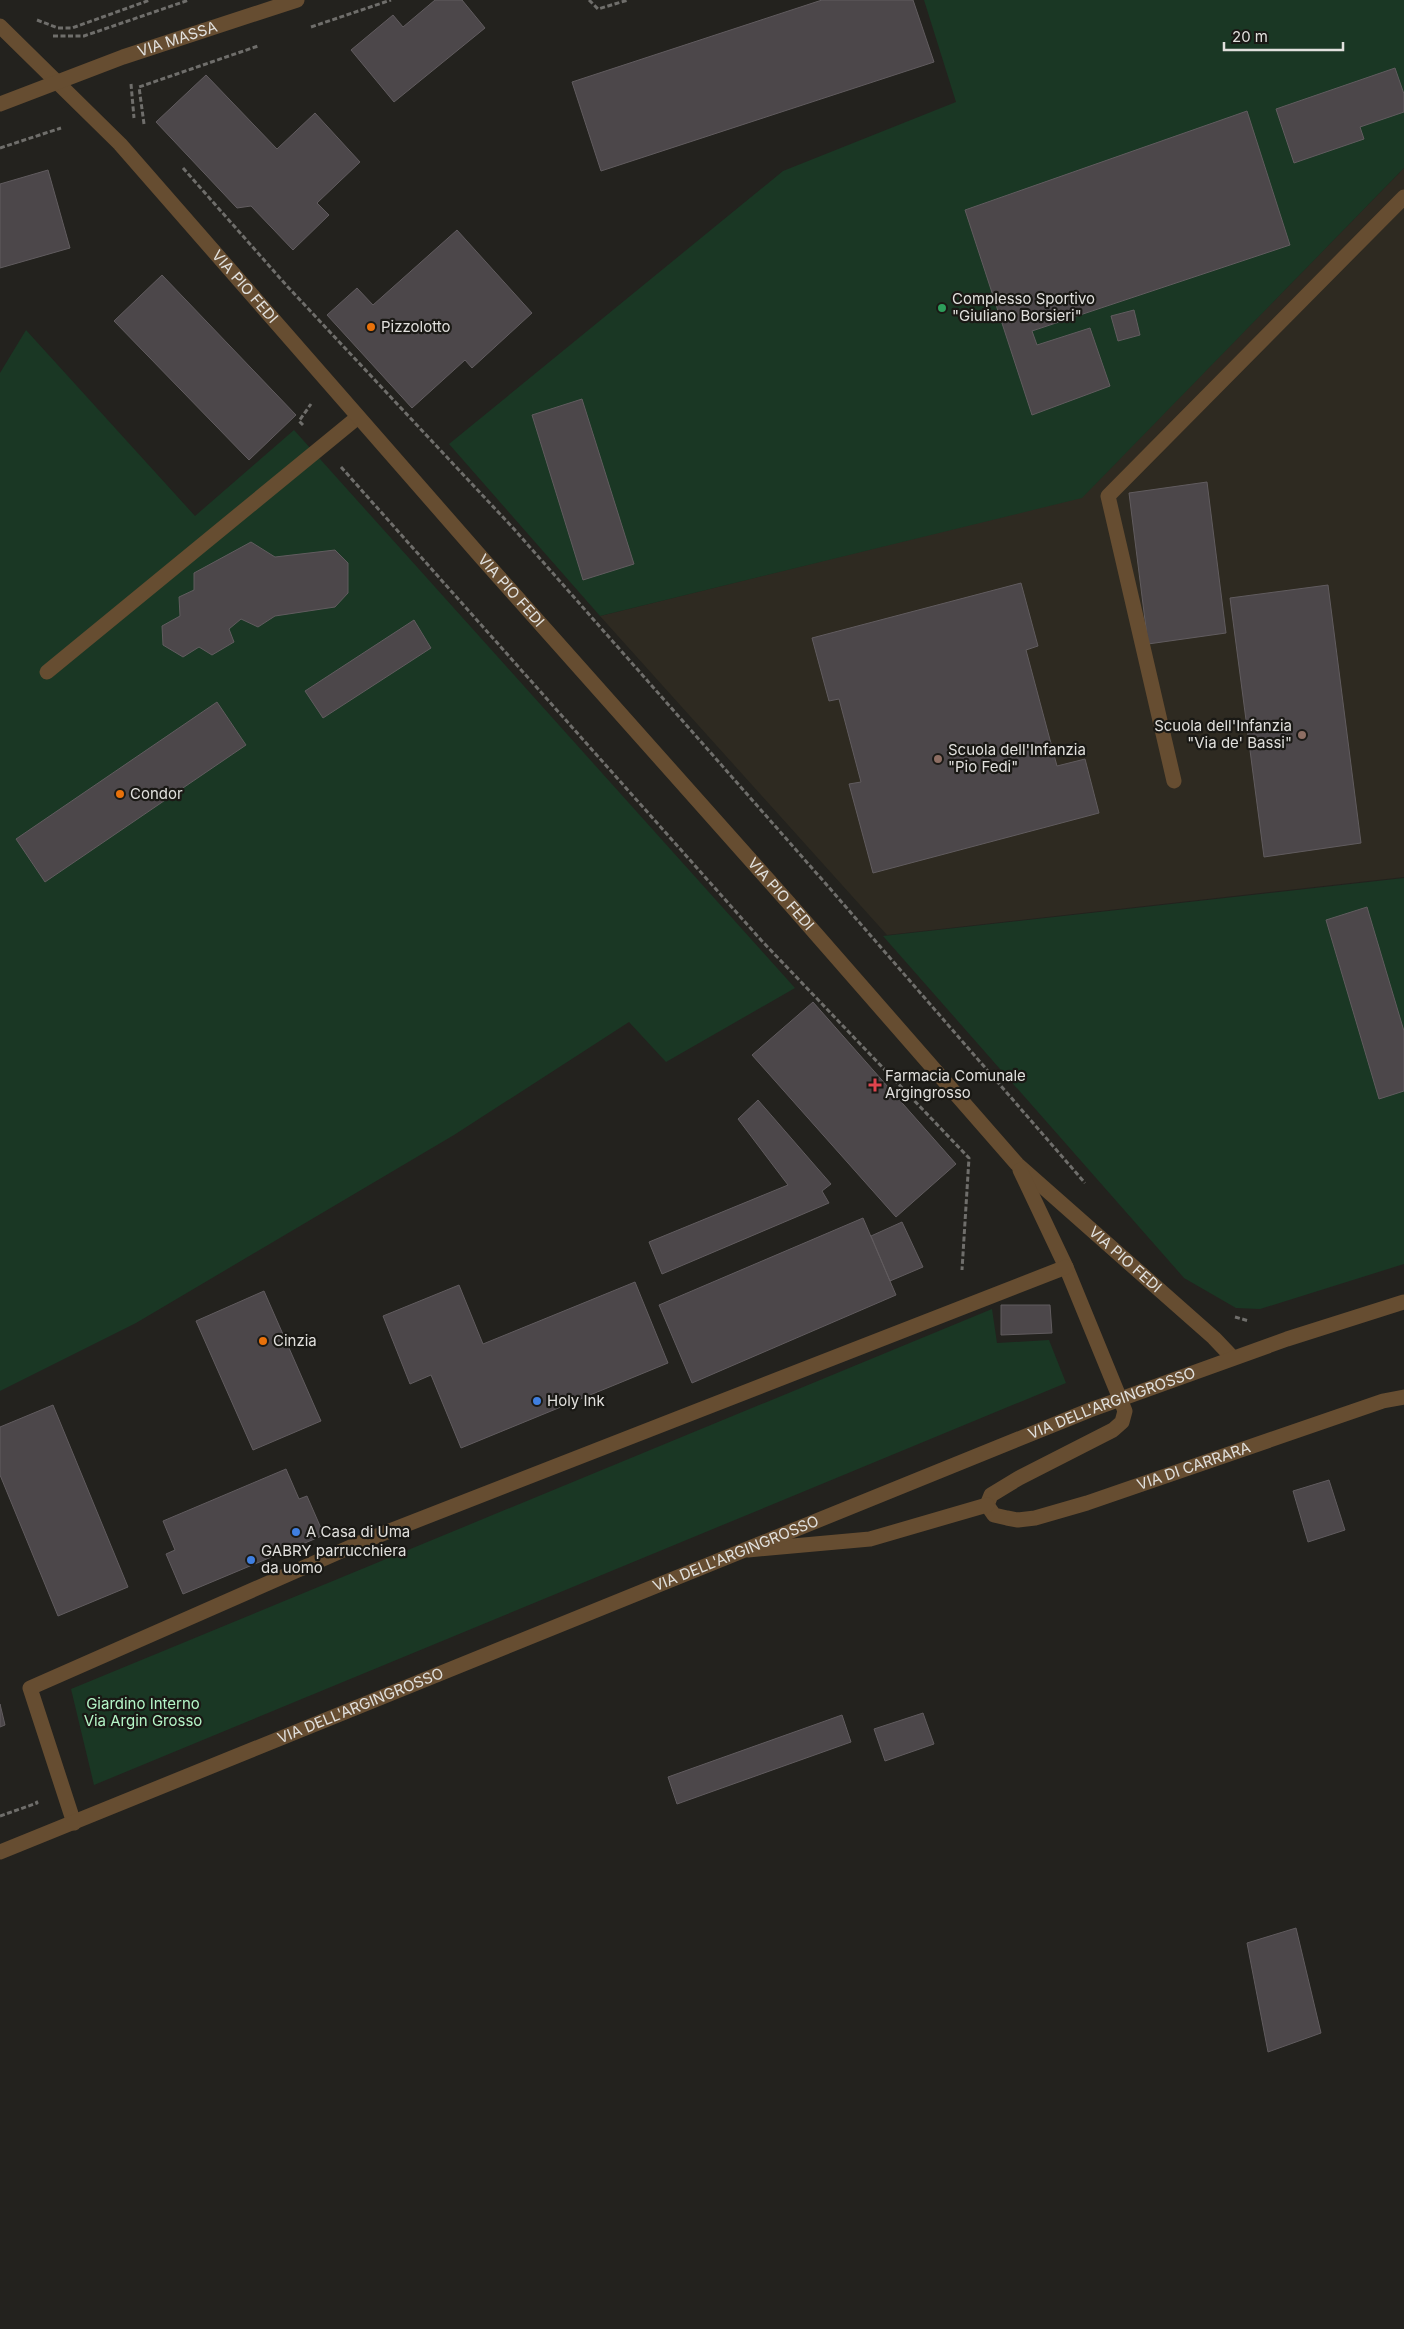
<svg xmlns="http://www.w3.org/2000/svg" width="1404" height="2329" viewBox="0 0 1404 2329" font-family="Inter,sans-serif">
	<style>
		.built { fill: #2e2a21 }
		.green { fill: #1a3724 }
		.building { fill: #4c474a; stroke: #615c5f }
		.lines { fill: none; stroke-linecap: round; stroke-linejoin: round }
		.path { stroke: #6f6e6b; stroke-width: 3; stroke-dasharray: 5 2.5; stroke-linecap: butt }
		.service { stroke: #664d31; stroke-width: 15 }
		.minor { stroke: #664d31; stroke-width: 15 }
		.tertiary { stroke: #664d31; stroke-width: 15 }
		.leisure-dot { fill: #2e9e5b; stroke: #1a1915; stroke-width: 2 }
		.food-dot { fill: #e8710a; stroke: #1a1915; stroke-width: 2 }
		.education-dot { fill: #8d6e63; stroke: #1a1915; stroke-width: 2 }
		.health-dot { fill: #e0444e; stroke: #1a1915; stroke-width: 2 }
		.shop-dot { fill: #3f7fe0; stroke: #1a1915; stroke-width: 2 }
		.labels { text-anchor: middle; stroke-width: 4.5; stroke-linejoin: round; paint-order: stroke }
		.street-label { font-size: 15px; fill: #e1e0dd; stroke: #1a1915 }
		.poi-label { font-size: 15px; fill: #e1e0dd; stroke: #1a1915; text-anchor: start }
		.park-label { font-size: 15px; fill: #b5f6c8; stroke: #1a1915 }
	</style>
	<rect width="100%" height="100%" fill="#23221e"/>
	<!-- built -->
	<path class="built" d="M1404,168v709l-517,58 -287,-319 482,-119z"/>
	<!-- green -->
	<path class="green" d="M924,0h480v168l-322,330 -482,118 -151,-172 334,-273 173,-69z
		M26,330l169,186 99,-86 501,558 -129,74 -37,-40 -175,113 -318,188 -136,68v-1018z
		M1404,878v386l-144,45 -24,-1 -52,-30 -301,-342z
		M992,1309l5,34 52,-3 17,43 -972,402 -23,-96z"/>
	<!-- building -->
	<path class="building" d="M435,0h27l23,28 -91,74 -43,-52 42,-35 10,12z
		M822,0h91l21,62 -333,109 -29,-89z
		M1395,68l9,26v18l-44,15 4,12 -70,24 -18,-54z
		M206,75l71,74 38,-36 45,49 -43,41 12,12 -36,35 -42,-44 -14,2 -81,-86z
		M1247,111l43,134 -258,86 5,14 53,-17 20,58 -78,29 -67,-205z
		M48,170l22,78 -70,20v-84z
		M457,230l75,83 -60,55 -7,-8 -53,48 -85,-93 30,-27 16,17z
		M162,275l134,140 -47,45 -135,-139z
		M1134,310l6,25 -22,6 -7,-25z
		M582,399l52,165 -51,16 -51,-165z
		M1207,482l19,151 -78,11 -19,-151z
		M251,542l24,15 60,-7 13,13v30l-13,14 -60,9 -17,11 -17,-8 -12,10 5,13 -22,13 -13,-8 -16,10 -20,-12 -1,-19 18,-10 -1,-19 15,-7v-17z
		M1021,583l17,63 -12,4 31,116 28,-7 14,54 -226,60 -24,-89 12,-2 -22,-83 -10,2 -17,-63z
		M1328,585l33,258 -97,14 -34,-259z
		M414,620l17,28 -108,70 -18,-27z
		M217,702l29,43 -201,137 -29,-43z
		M1367,907l37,124v60l-25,8 -53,-179z
		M813,1002l143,162 -60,53 -144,-162z
		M758,1100l73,84 -9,7 7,12 -167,71 -13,-32 139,-57 -50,-66z
		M863,1218l33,77 -204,88 -33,-78z
		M902,1222l21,45 -33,14 -19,-45z
		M635,1282l33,81 -207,85 -30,-73 -21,9 -27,-68 76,-31 24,59z
		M264,1291l57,130 -68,29 -57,-129z
		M1001,1305h49l2,28 -51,2z
		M53,1405l75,182 -70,29 -58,-141v-48z
		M286,1469l13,30 8,-3 17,39 -141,59 -17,-40 9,-4 -12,-29z
		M1329,1480l16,50 -37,12 -15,-51z
		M0,1704l5,21 -5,2z
		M923,1713l11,31 -49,17 -11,-32z
		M842,1715l9,27 -174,62 -9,-27z
		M1296,1928l25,105 -53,19 -21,-109z"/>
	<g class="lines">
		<!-- path -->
		<path class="path" d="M589,0l9,9 30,-9
			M37,20l21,8h14l78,-28
			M311,27l80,-27
			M53,36h31l105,-36
			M131,84l3,34
			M144,124l-5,-37 119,-41
			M0,148l61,-20
			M183,168l104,118 227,243 312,355 259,299
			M303,425l-4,-4 12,-17
			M341,467l420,473 208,218 -7,112
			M1235,1317l14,4
			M0,1816l37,-13 -1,-2"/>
		<!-- service -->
		<path class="service" d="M47,672l311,-255
			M1174,781l-66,-285 296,-299"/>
		<!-- minor -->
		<g class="minor">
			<path id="s1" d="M0,26l120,118 361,413 314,353 222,254 197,174 19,20"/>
			<path id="s2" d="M0,104l123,-47 174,-57"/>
			<path d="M987,1505l4,-10 28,-17 94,-48 9,-8 3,-11 -59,-144 -46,-97"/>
			<path id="s3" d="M987,1505l7,10 13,3 11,2 17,-2 52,-15 296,-102 21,-4"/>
			<path d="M748,1550l122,-11 117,-34"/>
			<path d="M74,1823l-44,-135 334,-147 702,-274"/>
		</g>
		<!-- tertiary -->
		<path class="tertiary" id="s4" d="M0,1852l1090,-442 197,-71 117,-37"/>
	</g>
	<!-- markers -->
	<circle class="leisure-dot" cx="942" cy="308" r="5"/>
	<g class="food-dot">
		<circle cx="371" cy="327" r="5"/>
		<circle cx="120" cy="794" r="5"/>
		<circle cx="263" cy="1341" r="5"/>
	</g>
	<g class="education-dot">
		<circle cx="1302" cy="735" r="5"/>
		<circle cx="938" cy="759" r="5"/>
	</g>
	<path class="health-dot" d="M872.5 1077.5h5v5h5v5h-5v5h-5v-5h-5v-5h5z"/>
	<g class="shop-dot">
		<circle cx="537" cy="1401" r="5"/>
		<circle cx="296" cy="1532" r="5"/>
		<circle cx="251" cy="1560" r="5"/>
	</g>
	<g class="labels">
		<!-- street labels -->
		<g class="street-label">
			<text dy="5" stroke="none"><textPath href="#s2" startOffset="189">VIA MASSA</textPath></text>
			<text dy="5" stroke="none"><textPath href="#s1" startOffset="358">VIA PIO FEDI</textPath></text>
			<text dy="5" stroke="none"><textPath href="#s1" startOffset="762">VIA PIO FEDI</textPath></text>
			<text dy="5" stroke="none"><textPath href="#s1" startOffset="1168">VIA PIO FEDI</textPath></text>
			<text dy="5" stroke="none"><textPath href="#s1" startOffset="1671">VIA PIO FEDI</textPath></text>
			<text dy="5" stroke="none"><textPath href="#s4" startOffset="1199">VIA DELL'ARGINGROSSO</textPath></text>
			<text dy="5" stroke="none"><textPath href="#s3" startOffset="221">VIA DI CARRARA</textPath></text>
			<text dy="5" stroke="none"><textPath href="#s4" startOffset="794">VIA DELL'ARGINGROSSO</textPath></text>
			<text dy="5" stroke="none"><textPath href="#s4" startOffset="389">VIA DELL'ARGINGROSSO</textPath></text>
		</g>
		<!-- poi labels -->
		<g class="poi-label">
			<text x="952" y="304">Complesso Sportivo<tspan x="952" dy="17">"Giuliano Borsieri"</tspan></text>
			<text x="381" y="332">Pizzolotto</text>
			<text x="1292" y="731" text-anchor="end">Scuola dell'Infanzia<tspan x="1292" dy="17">"Via de' Bassi"</tspan></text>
			<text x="948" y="755">Scuola dell'Infanzia<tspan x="948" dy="17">"Pio Fedi"</tspan></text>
			<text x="130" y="799">Condor</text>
			<text x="885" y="1081">Farmacia Comunale<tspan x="885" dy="17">Argingrosso</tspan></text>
			<text x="273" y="1346">Cinzia</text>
			<text x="547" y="1406">Holy Ink</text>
			<text x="306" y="1537">A Casa di Uma</text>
			<text x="261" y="1556">GABRY parrucchiera<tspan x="261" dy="17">da uomo</tspan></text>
		</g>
		<!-- park labels -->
		<g class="park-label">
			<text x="143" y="1709">Giardino Interno<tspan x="143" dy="17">Via Argin Grosso</tspan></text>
		</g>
	</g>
	<!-- scale -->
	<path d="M1224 42v8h119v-8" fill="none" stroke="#e1e0dd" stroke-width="2.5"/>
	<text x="1232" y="42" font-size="15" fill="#e1e0dd" stroke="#1a1915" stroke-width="4" paint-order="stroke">20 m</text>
</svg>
